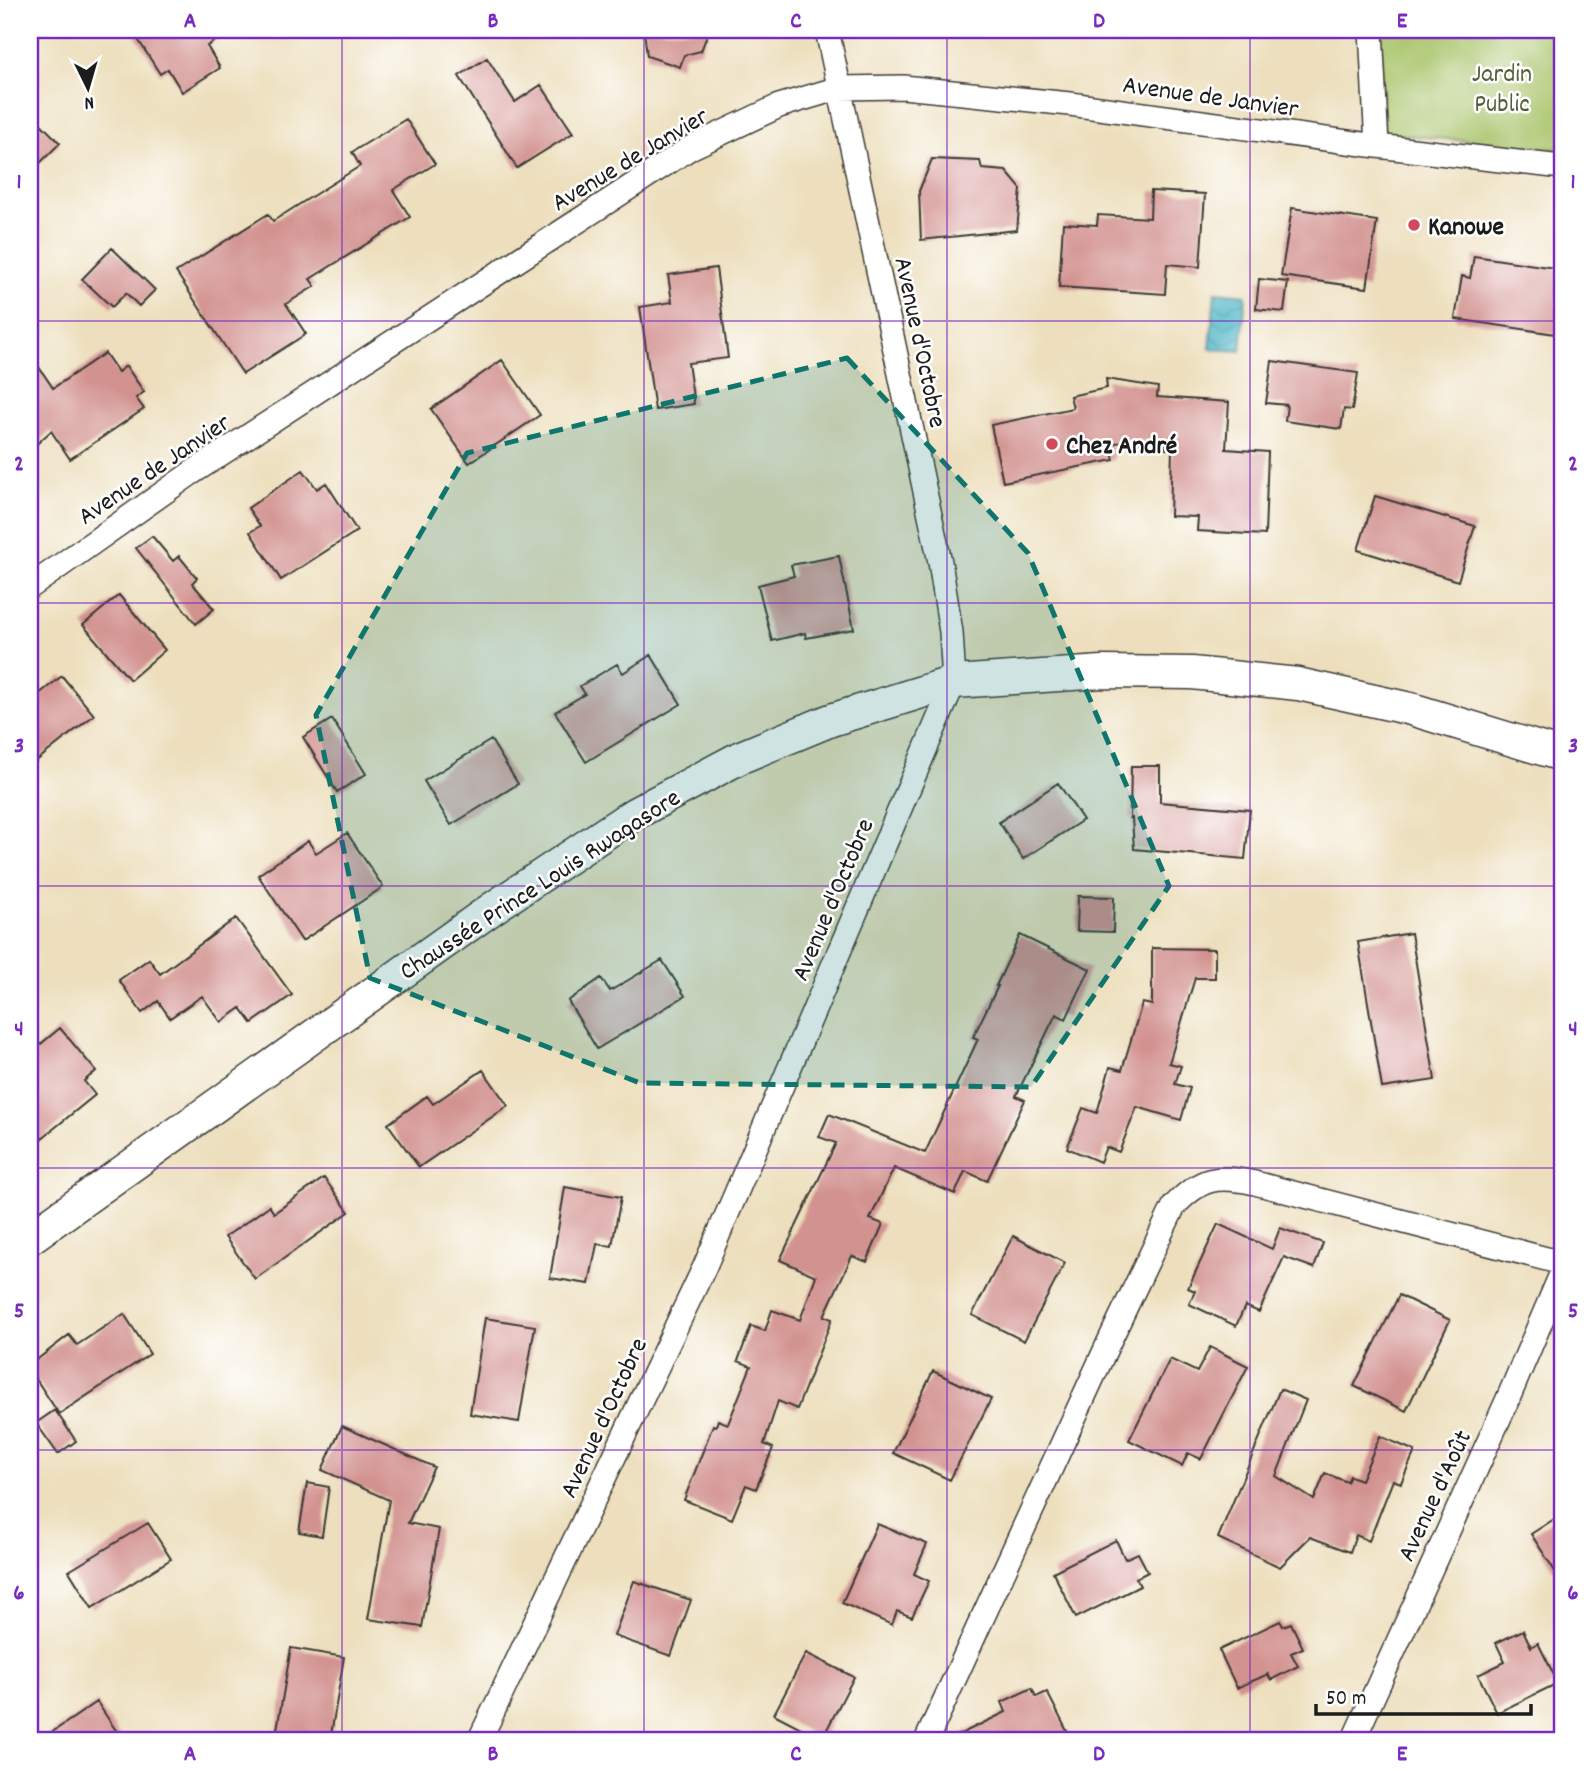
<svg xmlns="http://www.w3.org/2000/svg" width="1592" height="1771" viewBox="0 0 1592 1771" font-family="Dekko,sans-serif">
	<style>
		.park { fill: #a9c46a; stroke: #627043; stroke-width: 2 }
		.water { fill: url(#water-waves); stroke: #346972; stroke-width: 2 }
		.building { fill: #d2928f }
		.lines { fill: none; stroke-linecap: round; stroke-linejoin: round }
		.street-casing { stroke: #3b3934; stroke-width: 26 }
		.secondary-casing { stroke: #3b3934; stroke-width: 35 }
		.street { stroke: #fff; stroke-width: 23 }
		.secondary { stroke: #fff; stroke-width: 32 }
		.marked { fill: #0f766e; fill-opacity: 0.2; stroke: #0f766e; stroke-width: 5; stroke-dasharray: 14 9; stroke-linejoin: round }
		.grid { fill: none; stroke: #7b2cbf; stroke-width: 2; stroke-opacity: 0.55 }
		.poi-dot { fill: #d1495b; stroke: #fff; stroke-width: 2.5 }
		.labels { text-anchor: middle; stroke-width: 5; stroke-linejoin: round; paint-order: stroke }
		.park-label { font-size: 26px; fill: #545f3b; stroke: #fff }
		.street-label { font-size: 26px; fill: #1c1c1c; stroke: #fff }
		.poi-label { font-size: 26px; font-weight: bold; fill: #1c1c1c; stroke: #fff; text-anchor: start }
		.neatline { fill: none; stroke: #7b2cbf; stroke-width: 2.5 }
		.grid-label { font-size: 23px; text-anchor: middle; font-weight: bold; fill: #7b2cbf }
	</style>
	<defs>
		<pattern id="water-waves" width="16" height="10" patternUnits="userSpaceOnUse" patternTransform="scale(1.75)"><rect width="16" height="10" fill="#4bb6c7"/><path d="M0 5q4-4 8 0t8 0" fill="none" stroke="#3e93a1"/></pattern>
	</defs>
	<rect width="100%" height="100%" fill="#fff"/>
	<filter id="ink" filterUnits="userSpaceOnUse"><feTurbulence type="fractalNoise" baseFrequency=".0143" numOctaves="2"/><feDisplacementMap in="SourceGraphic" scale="14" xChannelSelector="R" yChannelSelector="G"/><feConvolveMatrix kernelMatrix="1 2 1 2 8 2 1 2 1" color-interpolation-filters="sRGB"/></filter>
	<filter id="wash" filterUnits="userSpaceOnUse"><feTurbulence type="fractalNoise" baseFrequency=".00686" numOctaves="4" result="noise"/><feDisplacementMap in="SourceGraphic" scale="28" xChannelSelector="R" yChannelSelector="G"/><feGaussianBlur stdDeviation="1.57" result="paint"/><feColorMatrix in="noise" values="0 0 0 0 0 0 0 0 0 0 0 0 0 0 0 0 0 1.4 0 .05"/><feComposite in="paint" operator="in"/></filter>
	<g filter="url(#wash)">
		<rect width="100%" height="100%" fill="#eddfbd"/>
		<!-- park -->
		<path class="park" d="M1379,30h183v120l-178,-17z"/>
		<!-- water -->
		<path class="water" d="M1215,292l31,3 -5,56 -31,-2z"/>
		<g id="blocks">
			<!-- building -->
			<path class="building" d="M132,30h101l-26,16 13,22 -38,24 -14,-23 -8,5z
				M644,30h65l-8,21 -17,4 -4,12 -33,-11z
				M487,58l28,44 26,-17 32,48 -56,35 -58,-92z
				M30,113l30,30 -30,30z
				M406,119l29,45 -42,26 17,27 -100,62 5,7 -29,18 20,30 -63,40 -67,-102 92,-58 5,7 87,-55 -8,-14z
				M932,159l48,2 2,8 24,2 15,18 -4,41 -96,10 -2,-49z
				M1151,191l54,3 -5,73 -33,-3 -2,30 -106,-7 4,-64 34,2 1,-10 52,3z
				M1292,208l85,13 -10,67 -86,-12z
				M112,248l43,42 -16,16 -13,-13 -14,14 -30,-28z
				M1474,256l88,13 -6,37 6,1v28l-107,-16 7,-43 8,2z
				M716,268l12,90 -40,5 6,41 -39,6 -15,-103 32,-5 -4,-27z
				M1259,279l29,3 -4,30 -28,-3z
				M105,353l13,19 8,-6 18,26 -8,6 8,11 -74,50 -19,-28 -21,19v-96l23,34z
				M502,360l38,55 -71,48 -38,-54z
				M1272,361l86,12 -6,37 -8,-1 -3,20 -56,-8 2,-16 -21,-2z
				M1106,379l52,8 -1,10 72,5 -3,47 42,3 -3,83 -68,-4 1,-14 -28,-1 2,-67h-6v-8l-56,2 4,17 -111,22 -12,-57 82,-17 -3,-12 37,-8z
				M303,470l14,19 9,-6 31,48 -76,49 -31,-48 10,-6 -12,-18z
				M1375,496l100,30 -17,55 -100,-31z
				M152,536l21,25 6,-5 18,22 -5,5 22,26 -18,15 -60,-76z
				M839,556l15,73 -48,9 -1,-5 -33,8 -14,-56 36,-9 -3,-11z
				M119,595l46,55 -35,30 -47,-55z
				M651,655l30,49 -95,58 -31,-50 30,-18 -5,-8 37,-22 6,9z
				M62,676l32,39 -64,51v-65z
				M332,719l34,55 -29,18 -34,-55z
				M491,740l27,44 -67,41 -27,-44z
				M1131,766h29v36l90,8 -5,49 -111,-10 -2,-31h-2z
				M1058,783l25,37 -60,39 -24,-37z
				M347,833l36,54 -81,54 -44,-66 50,-34 8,12z
				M1078,896l36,1 -1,35 -36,-1z
				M236,918l56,77 -40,28 -11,-15 -20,14 -19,-26 -32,22 -12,-17 -16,12 -23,-33 30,-21 11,15z
				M1411,933l24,147 -53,8 -24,-146z
				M1020,935l70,34 -24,50 -10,-5 -40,82 9,4 -38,81 -22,-10 -10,23 -61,-26 -24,51 13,5 -16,38 -15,-6 -28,60 8,3 -35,90 -19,-8 -14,43 9,4 -17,41 -10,-4 -14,34 -48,-19 29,-75 3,1 2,-6 10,4 23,-58 -13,-5 13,-35 14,5 7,-21 28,10 16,-44 -36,-16 56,-117 -17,-6 10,-23 96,39 53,-114 -5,-2 25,-51h-2z
				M1152,948l63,1v29h-20l-26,85 12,3 -6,18 15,4 -9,32 -44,-13 -18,45 -13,-5 -6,15 -33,-14 16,-40 14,5 13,-46 12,3 20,-67 10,2z
				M662,960l23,36 -88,53 -29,-48 33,-23 9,13z
				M60,1028l36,43 -12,10 11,14 -65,53v-95z
				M483,1070l25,36 -89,61 -31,-43 39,-28 6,8z
				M324,1178l25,34 -94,67 -30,-42 44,-31 5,7z
				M565,1187l56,10 -9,49 -15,-2 -8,40 -39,-6z
				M1218,1224l54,25 8,-21 43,15 -9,25 -30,-11 -25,55 -14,-6 -9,20 -47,-22 6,-13 -7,-3z
				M1013,1236l52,27 -41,78 -52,-26z
				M1399,1295l51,25 -44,91 -52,-25z
				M124,1314l26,40 -91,60 -29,-44v-5l39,-30 8,10z
				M485,1318l50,8 -16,96 -49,-8z
				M1210,1347l38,19 -47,93 -13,-6 -6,13 -53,-26 41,-81 27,13z
				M933,1371l58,28 -41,81 -57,-27z
				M1280,1389l26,11 -30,76 38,24 11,-27 22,9 3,-6 11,4 19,-44 35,15 -14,32 -8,-3 -24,61 -13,-6 -6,17 -40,-15 -30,30 -62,-29z
				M55,1410l21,31 -18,13 -22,-31z
				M342,1426l92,41 -26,56 31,6 -17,98 -54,-8 21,-119 -67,-30z
				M307,1483l22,4 -7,49 -23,-4z
				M1562,1514v68l-31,-48z
				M148,1523l23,36 -79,49 -23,-37z
				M877,1524l50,20 -13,30 15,7 -17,36 -15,-6 -5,14 -50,-22z
				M1116,1540l9,19 13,-6 10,19 -12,6 4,8 -64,32 -23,-46z
				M634,1581l57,19 -20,56 -57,-20z
				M1280,1621l3,5 8,-3 12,25 -12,5 7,13 -27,14 -3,-6 -31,14 -18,-38z
				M1523,1630l8,17 7,-4 20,40 -61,30 -19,-38 27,-13 -9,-19z
				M291,1648l53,9 -14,84h-55z
				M806,1653l48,24 -32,62 -48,-25z
				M1032,1688l4,9 11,-5 22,43 -13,6h-110l60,-29 -4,-10z
				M97,1702l26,39h-84z"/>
		</g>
	</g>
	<g filter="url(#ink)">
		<use href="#blocks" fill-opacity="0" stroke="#3b3934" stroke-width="2"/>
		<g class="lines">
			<!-- street casing -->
			<g class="street-casing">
				<path id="street" d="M1371,30l6,116
					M30,587l160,-113 500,-326 89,-42 60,-18 64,-1 167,17 307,42 185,21
					M479,1741l226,-475 249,-584 -3,-50 -11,-70 -113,-532
					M926,1741l182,-397 66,-138c27,-29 43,-31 81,-23l307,80
					M1353,1741l154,-340 55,-129"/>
			</g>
			<!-- secondary casing -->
			<g class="secondary-casing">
				<path id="secondary" d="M30,1238l463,-330 141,-94 107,-57 90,-37 123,-38 148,-10 90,1 106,11 113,25 151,46"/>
			</g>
			<!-- street -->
			<use href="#street" class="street"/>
			<!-- secondary -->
			<use href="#secondary" class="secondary"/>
		</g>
	</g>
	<!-- marked area -->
	<path class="marked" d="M847,358l181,195 141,333 -138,201 -391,-4 -270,-105 -54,-263 151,-262z"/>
	<!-- grid -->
	<path class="grid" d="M342,30v1711M644,30v1711M947,30v1711M1250,30v1711M30,321h1532M30,603h1532M30,886h1532M30,1168h1532M30,1450h1532"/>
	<!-- markers -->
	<g class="poi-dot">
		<circle cx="1414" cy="225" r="7"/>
		<circle cx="1052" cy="444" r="7"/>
	</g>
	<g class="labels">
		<!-- park labels -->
		<g class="park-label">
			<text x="1502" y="81">Jardin<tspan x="1502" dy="30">Public</tspan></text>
		</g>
		<!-- street labels -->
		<g class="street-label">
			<text transform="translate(1211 95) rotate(8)" y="9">Avenue de Janvier</text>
			<text transform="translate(629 158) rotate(-31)" y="9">Avenue de Janvier</text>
			<text transform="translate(922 342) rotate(78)" y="9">Avenue d'Octobre</text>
			<text transform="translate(153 468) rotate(-34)" y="9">Avenue de Janvier</text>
			<text transform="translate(539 883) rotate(-33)" y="9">Chaussée Prince Louis Rwagasore</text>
			<text transform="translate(831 899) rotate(-67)" y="9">Avenue d'Octobre</text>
			<text transform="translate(602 1417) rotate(-65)" y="9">Avenue d'Octobre</text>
			<text transform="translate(1433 1495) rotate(-65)" y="9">Avenue d'Août</text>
		</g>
		<!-- poi labels -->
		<g class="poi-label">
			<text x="1428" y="234">Kanowe</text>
			<text x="1066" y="453">Chez André</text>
		</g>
	</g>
	<!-- margin -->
	<rect width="1592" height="1771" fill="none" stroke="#fff" stroke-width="77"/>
	<!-- north arrow -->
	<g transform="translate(88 88) rotate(175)" stroke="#ffffff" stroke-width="5" paint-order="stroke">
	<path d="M0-5L12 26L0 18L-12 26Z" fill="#1c1c1c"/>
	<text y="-10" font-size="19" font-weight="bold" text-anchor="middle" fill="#1c1c1c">N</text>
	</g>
	<!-- scale -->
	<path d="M1316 1704v10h215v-10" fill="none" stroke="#1c1c1c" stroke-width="3.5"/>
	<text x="1326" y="1704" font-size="21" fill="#1c1c1c" stroke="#ffffff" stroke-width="5" paint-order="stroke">50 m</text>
	<rect x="38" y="38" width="1516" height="1694" class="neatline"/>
	<g class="grid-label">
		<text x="190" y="27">A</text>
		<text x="493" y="27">B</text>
		<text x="796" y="27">C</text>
		<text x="1099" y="27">D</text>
		<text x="1402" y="27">E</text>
		<text x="19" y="188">1</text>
		<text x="1573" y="188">1</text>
		<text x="19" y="470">2</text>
		<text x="1573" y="470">2</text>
		<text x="19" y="752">3</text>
		<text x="1573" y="752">3</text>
		<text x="19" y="1035">4</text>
		<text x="1573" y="1035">4</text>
		<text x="19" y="1317">5</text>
		<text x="1573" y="1317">5</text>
		<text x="19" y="1599">6</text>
		<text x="1573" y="1599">6</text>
		<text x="190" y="1760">A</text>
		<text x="493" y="1760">B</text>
		<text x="796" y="1760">C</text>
		<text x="1099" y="1760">D</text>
		<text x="1402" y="1760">E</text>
	</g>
</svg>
